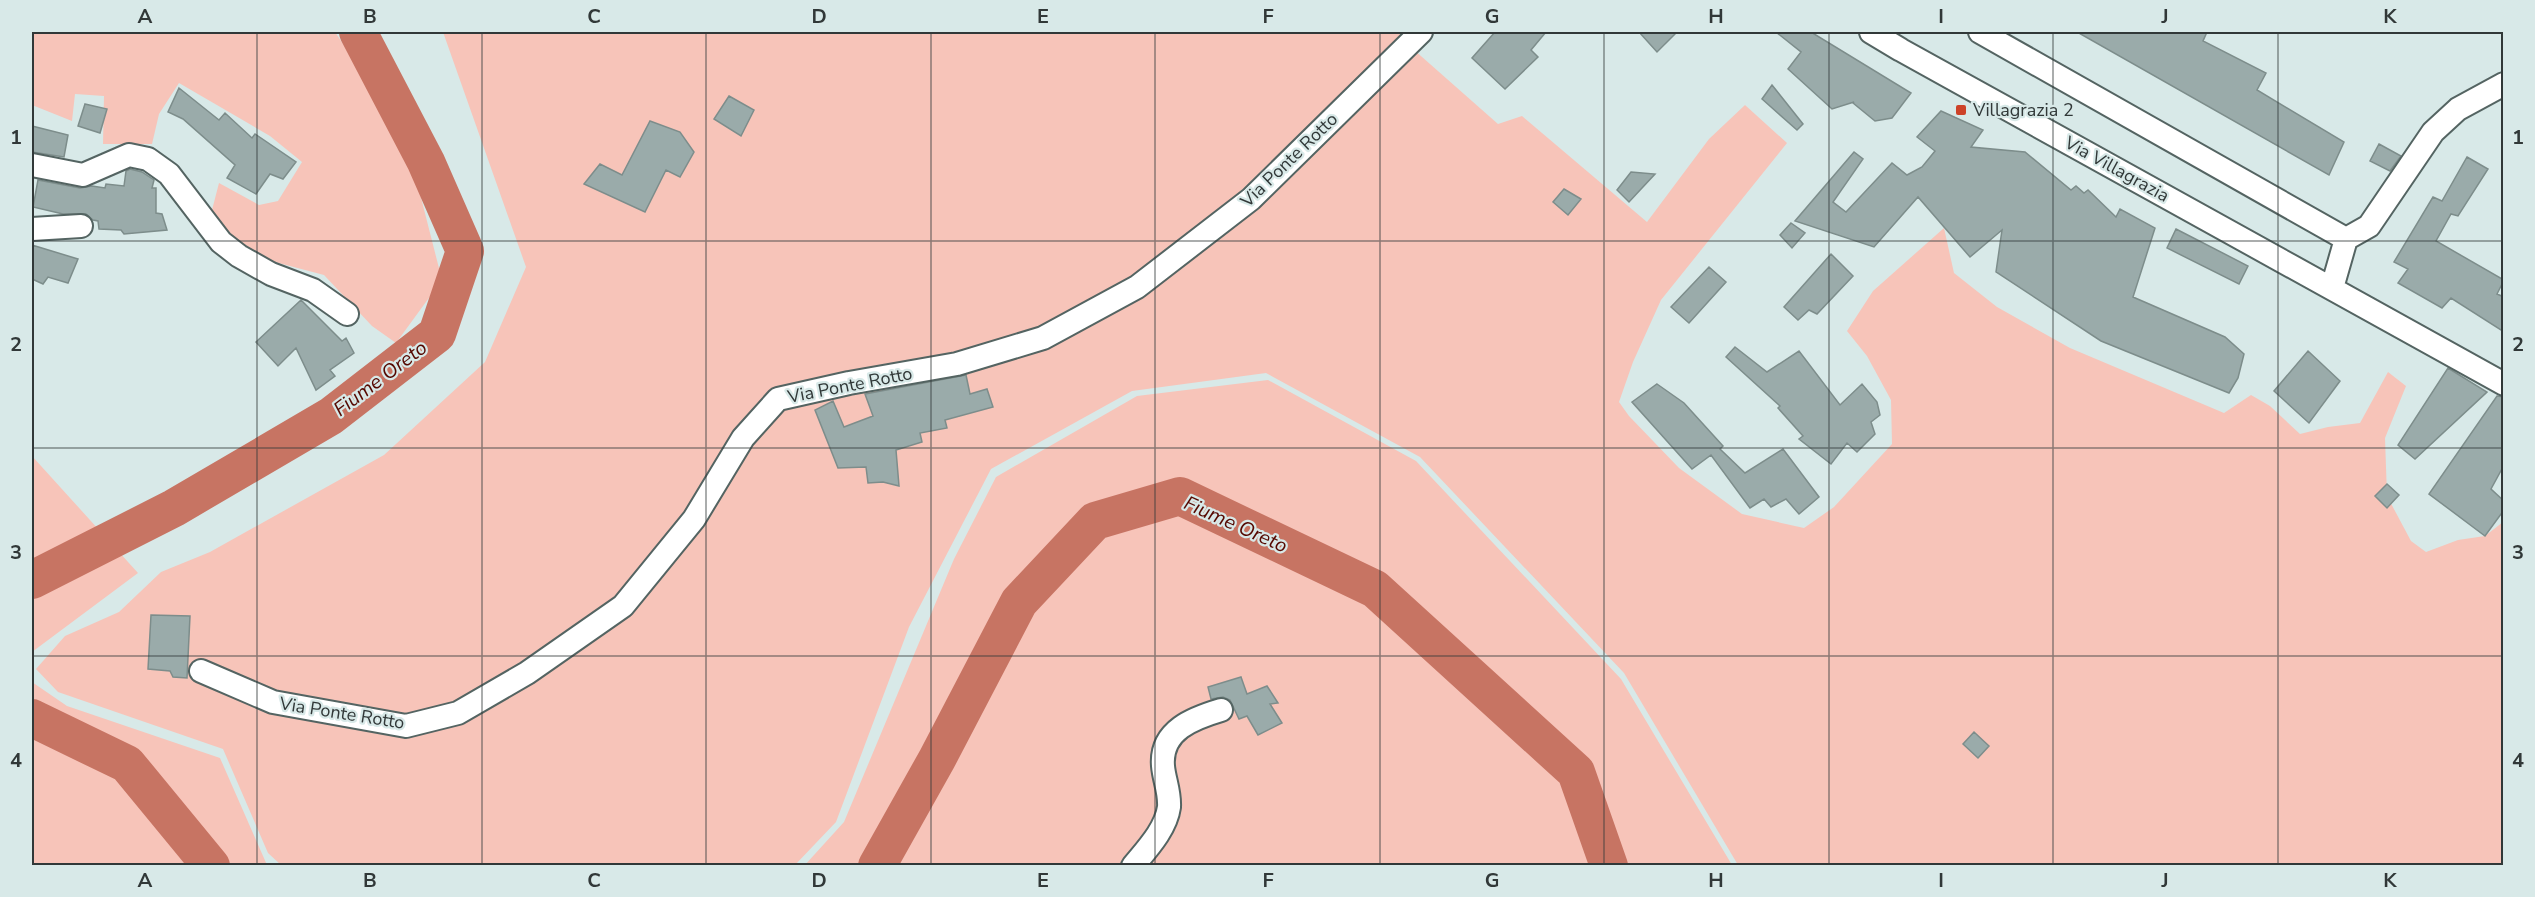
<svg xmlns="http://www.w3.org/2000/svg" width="2535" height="897" viewBox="0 0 2535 897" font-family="'Nunito Sans',sans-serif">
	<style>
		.green { fill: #f7c4b9 }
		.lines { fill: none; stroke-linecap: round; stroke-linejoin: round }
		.river { stroke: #c77463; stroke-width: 38 }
		.building { fill: #9aabaa; stroke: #7d8d8b; stroke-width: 1.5 }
		.minor-casing { stroke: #546462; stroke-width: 26 }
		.minor { stroke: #fff; stroke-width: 22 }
		.grid { fill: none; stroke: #313838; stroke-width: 1.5; stroke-opacity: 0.55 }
		.poi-dot { fill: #cd4228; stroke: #d8e9e8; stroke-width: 2 }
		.labels { text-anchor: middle; stroke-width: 4.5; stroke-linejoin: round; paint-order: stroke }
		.poi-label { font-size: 18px; fill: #313838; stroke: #d8e9e8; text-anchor: start }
		.street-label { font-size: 18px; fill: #313838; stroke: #d8e9e8 }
		.water-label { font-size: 20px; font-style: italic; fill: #550800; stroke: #d8e9e8 }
		.neatline { fill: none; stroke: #313838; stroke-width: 2 }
		.grid-label { font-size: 20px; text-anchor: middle; font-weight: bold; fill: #313838 }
	</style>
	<rect width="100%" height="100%" fill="#d8e9e8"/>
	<!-- green -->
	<path class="green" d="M32,32h303l36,53 45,93 26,102 -46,63 -24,-17 -48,-51 -83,-22 -29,-43 7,-27 40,22 19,-4 24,-39 -32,-26 -91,-53 -20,31 -7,30h-49l1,-48 -29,-2 -3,27 -40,-16z
		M443,32h973l-3,17 85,75 24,-8 125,106 62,-83 36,-34 42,38 -126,157 -28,62 -14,40 10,14 50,52 63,46 62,14 30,-21 58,-63 -1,-44 -24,-44 -20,-25 26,-40 71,-63 10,45 43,34 73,41 154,65 27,-18 19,11 30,28 28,-7 32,-4 28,-51 18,14 -21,52 2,58 24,45 15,11 32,-12 27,-4 18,-14v343h-765l-114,-192 -204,-216 -154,-84 -134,18 -141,78 -82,158 -73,195 -41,43h-514l-13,-12 -45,-104 -165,-57 -22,-23 29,-33 54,-24 42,-40 49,-20 174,-97 101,-93 41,-95z
		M1268,380l148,81 205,218 111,186 -928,1 40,-44 110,-263 42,-82 141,-81z
		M32,456l106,117 -106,79z
		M32,682l35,24 153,52 47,107h-235z"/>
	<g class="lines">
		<!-- river -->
		<path class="river" d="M32,580l142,-72 157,-92 106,-82 28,-83 -39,-89 -68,-130
			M32,718l95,46 84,102
			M877,866l60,-107 82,-157 76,-81 85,-25 195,93 201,183 33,94"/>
	</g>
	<!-- building -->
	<path class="building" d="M1495,32h51l-15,18 7,7 -33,32 -33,-31z
		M1639,32h38l-20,20z
		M1776,32h35l100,61 -19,25 -17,3 -22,-18 1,-1 -22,7 -44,-40 13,-17z
		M2077,32h130l-4,9 63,32 -9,17 87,52 -15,33z
		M1772,85l31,39 -6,6 -35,-31z
		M179,88l40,32 6,-7 27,25 3,-4 41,28 -13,17 -13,-5 -14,20 -29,-16 8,-13 -52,-46 -15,-7z
		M729,96l25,14 -13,26 -27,-17z
		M85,104l22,5 -7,24 -22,-7z
		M1941,111l42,19 -12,17 54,5 46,38 5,-4 8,7 4,-3 28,27 4,-8 35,19 -22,69 92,40 19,17 -6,24 -9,15 -128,-52 -105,-69 6,-42 -32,27 -52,-60 -44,50 -79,-26 59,-69 9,7 -30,43 13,10 46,-49 15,12 15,-8 13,-16 -18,-14z
		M650,121l30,11 14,20 -14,25 -14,-7 -21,42 -61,-28 16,-20 22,11z
		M32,126l36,9 -4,22 -32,-5z
		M2379,144l22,12 -11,15 -20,-10z
		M2467,157l21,12 -30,47 -7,-2 -15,27 68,39 -7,14 7,3v35l-53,-34 -9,10 -44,-25 10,-14 -14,-7 39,-65 9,4z
		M130,169l12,3 12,8 -2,8h4v25l6,1 5,16 -43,4 -3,-4 -22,-1 -1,-8 -5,-1 -7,-6h-23l-30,-7 5,-27 42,8 12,-2 13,2 1,-4 18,2 2,-15z
		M1631,172l24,2 -26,28 -12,-12z
		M1564,189l17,10 -13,16 -15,-13z
		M1791,223l14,10 -13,15 -12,-13z
		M2176,229l72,37 -9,18 -72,-36z
		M32,245l46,14 -10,24 -20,-6 -5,7 -11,-5z
		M1831,254l22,22 -36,38 -8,-4 -11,10 -14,-13z
		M1709,267l17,15 -37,41 -18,-16z
		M301,300l41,41 4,-3 8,15 -24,17 5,6 -19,14 -20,-42 -18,18 -22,-24z
		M1735,347l32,25 32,-21 41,54 22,-21 15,18 3,13 -9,7 4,12 -18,18 -10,-9 -16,21 -32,-25 4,-3 -25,-28 2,-2 -54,-49z
		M2308,351l32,30 -31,42 -35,-32z
		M2448,368l39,24 -72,67 -17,-14z
		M966,375l4,19 17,-5 6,18 -48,13 2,8 -27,5 2,9 -26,8 3,36 -16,-4 -15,1 -2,-16 -28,1 -23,-58 18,-9 11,26 29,-11 -8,-22z
		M1657,384l27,19 39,43 -3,3 25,24 38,-24 36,48 -20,17 -13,-15 -15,8 -7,-8 -14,9 -39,-53 -19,14 -60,-67z
		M2497,396l7,1v68l-13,24 13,12v9l-19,26 -56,-42z
		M2387,484l12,11 -12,13 -12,-12z
		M151,615l39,1 -3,62 -14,-1 -3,-6 -22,-2z
		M1241,677l6,17 20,-8 11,17 -8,1 12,19 -24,12 -11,-19 -8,3 -9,-19 -7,-3 -12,2 -3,-12z
		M1974,732l15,14 -11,12 -15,-14z"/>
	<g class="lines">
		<!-- minor casing -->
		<g class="minor-casing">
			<path id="minor" d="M1871,32l30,18 603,334
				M1980,32l366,207
				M32,165l51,10 46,-20 19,4 21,15 52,68 18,14 32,18 42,16 34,24
				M32,229l49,-3
				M2346,239l23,-13 64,-94 25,-23 46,-25
				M2332,288l14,-49
				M201,671l72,31 133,24 52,-13 69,-40 96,-67 71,-87 49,-81 35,-39 71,-16 108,-19 86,-26 94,-51 114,-88 170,-167
				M1133,866c14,-17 33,-37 36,-59 1,-15 -5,-28 -6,-41 -3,-36 31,-48 58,-56"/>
		</g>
		<!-- minor -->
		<use href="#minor" class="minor"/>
	</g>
	<!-- grid -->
	<path class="grid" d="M257,32v834M482,32v834M706,32v834M931,32v834M1155,32v834M1380,32v834M1604,32v834M1829,32v834M2053,32v834M2278,32v834M32,241h2472M32,448h2472M32,656h2472"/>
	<!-- markers -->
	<rect class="poi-dot" x="1955" y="104" width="12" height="12" rx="3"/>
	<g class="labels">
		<!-- poi labels -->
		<g class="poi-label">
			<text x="1973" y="116">Villagrazia 2</text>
		</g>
		<!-- street labels -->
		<g class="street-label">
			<text transform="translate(1289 160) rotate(-44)" y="6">Via Ponte Rotto</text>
			<text transform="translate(2117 169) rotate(29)" y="6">Via Villagrazia</text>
			<text transform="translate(850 385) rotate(-11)" y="6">Via Ponte Rotto</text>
			<text transform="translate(342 713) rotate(9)" y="6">Via Ponte Rotto</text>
		</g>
		<!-- water labels -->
		<g class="water-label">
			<text transform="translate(380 378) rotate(-37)" y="7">Fiume Oreto</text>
			<text transform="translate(1236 524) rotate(24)" y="7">Fiume Oreto</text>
		</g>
	</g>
	<!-- border -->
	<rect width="2535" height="897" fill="none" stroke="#d8e9e8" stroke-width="66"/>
	<rect x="33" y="33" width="2469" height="831" class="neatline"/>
	<g class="grid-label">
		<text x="145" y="23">A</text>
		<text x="370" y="23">B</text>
		<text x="594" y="23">C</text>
		<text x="819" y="23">D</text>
		<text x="1043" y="23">E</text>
		<text x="1268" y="23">F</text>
		<text x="1492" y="23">G</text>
		<text x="1716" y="23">H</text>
		<text x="1941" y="23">I</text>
		<text x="2165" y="23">J</text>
		<text x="2390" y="23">K</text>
		<text x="16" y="144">1</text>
		<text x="2518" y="144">1</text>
		<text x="16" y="351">2</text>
		<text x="2518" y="351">2</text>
		<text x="16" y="559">3</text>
		<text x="2518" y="559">3</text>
		<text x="16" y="767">4</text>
		<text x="2518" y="767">4</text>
		<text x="145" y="887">A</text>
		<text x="370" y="887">B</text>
		<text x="594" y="887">C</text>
		<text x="819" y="887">D</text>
		<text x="1043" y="887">E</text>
		<text x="1268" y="887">F</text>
		<text x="1492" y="887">G</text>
		<text x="1716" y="887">H</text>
		<text x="1941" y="887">I</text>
		<text x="2165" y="887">J</text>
		<text x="2390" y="887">K</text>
	</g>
</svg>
